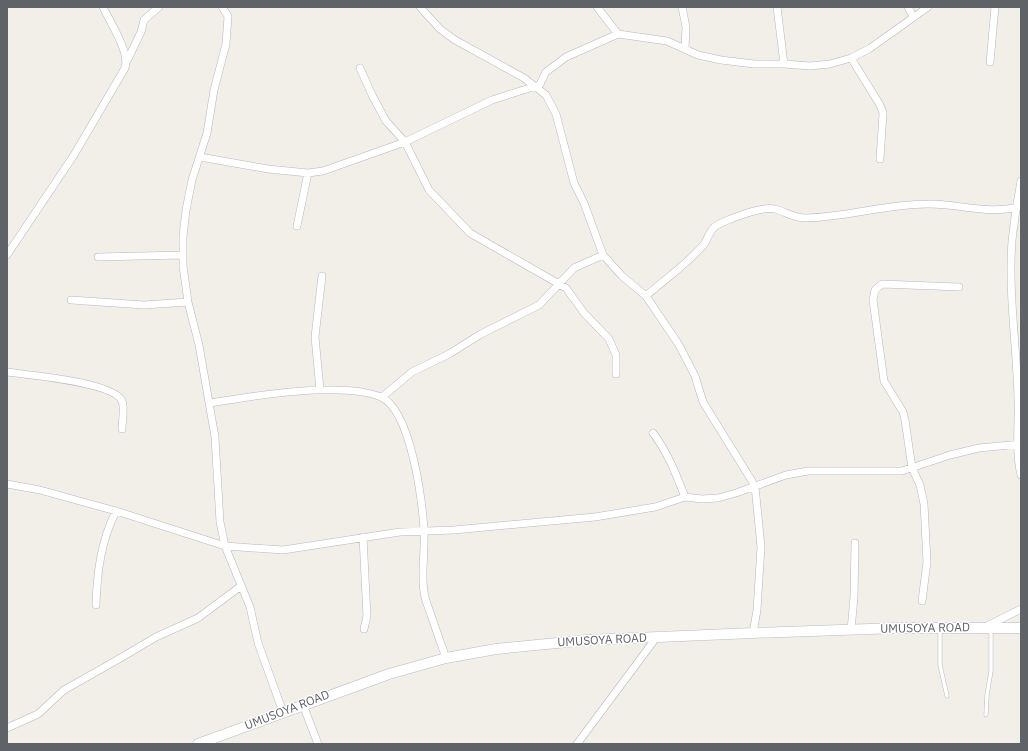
<svg xmlns="http://www.w3.org/2000/svg" width="1028" height="751" viewBox="0 0 1028 751" font-family="'IBM Plex Sans',sans-serif">
	<style>
		.lines { fill: none; stroke-linecap: round; stroke-linejoin: round }
		.service-casing { stroke: #b5b8bc; stroke-width: 4.5 }
		.minor-casing { stroke: #b5b8bc; stroke-width: 8 }
		.secondary-casing { stroke: #b6babf; stroke-width: 11 }
		.service { stroke: #fff; stroke-width: 3.5 }
		.minor { stroke: #fff; stroke-width: 7 }
		.secondary { stroke: #fff; stroke-width: 10 }
		.labels { text-anchor: middle; stroke-width: 3; stroke-linejoin: round; paint-order: stroke }
		.street-label { font-size: 12px; fill: #5f6368; stroke: #fff }
	</style>
	<rect width="100%" height="100%" fill="#f1efe8"/>
	<g class="lines">
		<!-- service casing -->
		<g class="service-casing">
			<path id="service" d="M940,630v35l7,31
				M986,715l1,-20 4,-24v-42"/>
		</g>
		<!-- minor casing -->
		<g class="minor-casing">
			<path id="minor" d="M222,7l6,9 -2,28 -12,46 -7,43 -15,47 -6,30 -3,26v30l5,36 11,43 16,92 5,85 5,24 25,61 8,36 25,69
				M420,7l20,22 15,11 69,38 22,17 10,19 18,69 10,20 19,52 19,21 24,20 33,49 16,31 8,26 52,84 6,61 -4,63 -4,23
				M597,7l21,27
				M682,7l4,20 -1,21
				M777,7l7,57
				M908,7l5,10
				M851,58l29,47 3,8 -3,46
				M127,61l14,-29 3,-12 15,-13
				M990,62l5,-55
				M360,68l12,27 14,26 19,21 24,48 41,43 96,55 18,25 25,26 7,16v19
				M538,88l8,-16 20,-15 52,-23 49,7 31,14 23,5 33,4h30l26,2 20,-2 21,-6 18,-9 59,-42
				M200,157l68,12 40,4 15,-2 82,-29 87,-42 44,-14
				M1021,181c-4,20 -7,40 -9,60 -4,53 5,106 6,159 1,25 -3,51 3,75
				M297,226l11,-53
				M7,255l67,-100 51,-87c5,-16 -15,-46 -22,-61
				M98,257l85,-2
				M646,296c19,-17 43,-33 59,-53 3,-6 6,-15 12,-18 12,-6 44,-19 58,-16 11,3 19,9 31,9 41,-1 81,-14 121,-14 31,-1 63,12 94,2
				M71,300l73,5 44,-3
				M7,372c21,3 107,10 115,29 3,7 0,20 0,28
				M320,390l-5,-53 7,-61
				M382,397l30,-25 37,-18 32,-20 58,-29 35,-37 29,-13
				M210,403c42,-7 133,-22 171,-6 30,13 42,106 43,135 1,20 -3,41 0,60 1,9 5,16 7,23 5,15 10,29 15,43
				M653,433c15,20 23,41 32,64
				M7,484l33,6 76,21 109,35 58,4 117,-18 54,-2 141,-13 60,-10 30,-10 17,2 16,-1 18,-5 50,-18 22,-4h94l48,-16 29,-7 42,-4
				M363,537l4,79 -3,13
				M922,601l5,-39 -3,-58 -4,-19 -8,-17 -7,-48 -2,-8 -19,-31 -11,-81 2,-10 7,-6 77,3
				M96,605c1,-33 5,-64 20,-94
				M985,627l36,-18
				M851,630l3,-33 1,-54
				M303,705l15,39
				M7,728l31,-14 26,-24 53,-30 39,-23 42,-19 43,-32
				M577,744l79,-106"/>
		</g>
		<!-- secondary casing -->
		<g class="secondary-casing">
			<path id="secondary" d="M198,744l191,-70 57,-16 50,-9 92,-9 165,-7 145,-5h123"/>
		</g>
		<!-- service -->
		<use href="#service" class="service"/>
		<!-- minor -->
		<use href="#minor" class="minor"/>
		<!-- secondary -->
		<use href="#secondary" class="secondary"/>
	</g>
	<g class="labels">
		<!-- street labels -->
		<g class="street-label">
			<text transform="translate(925 628) rotate(-1)" y="4">UMUSOYA ROAD</text>
			<text transform="translate(602 640) rotate(-3)" y="4">UMUSOYA ROAD</text>
			<text transform="translate(287 710) rotate(-21)" y="4">UMUSOYA ROAD</text>
		</g>
	</g>
	<!-- border -->
	<rect width="1028" height="751" fill="none" stroke="#5f6368" stroke-width="16"/>
</svg>
